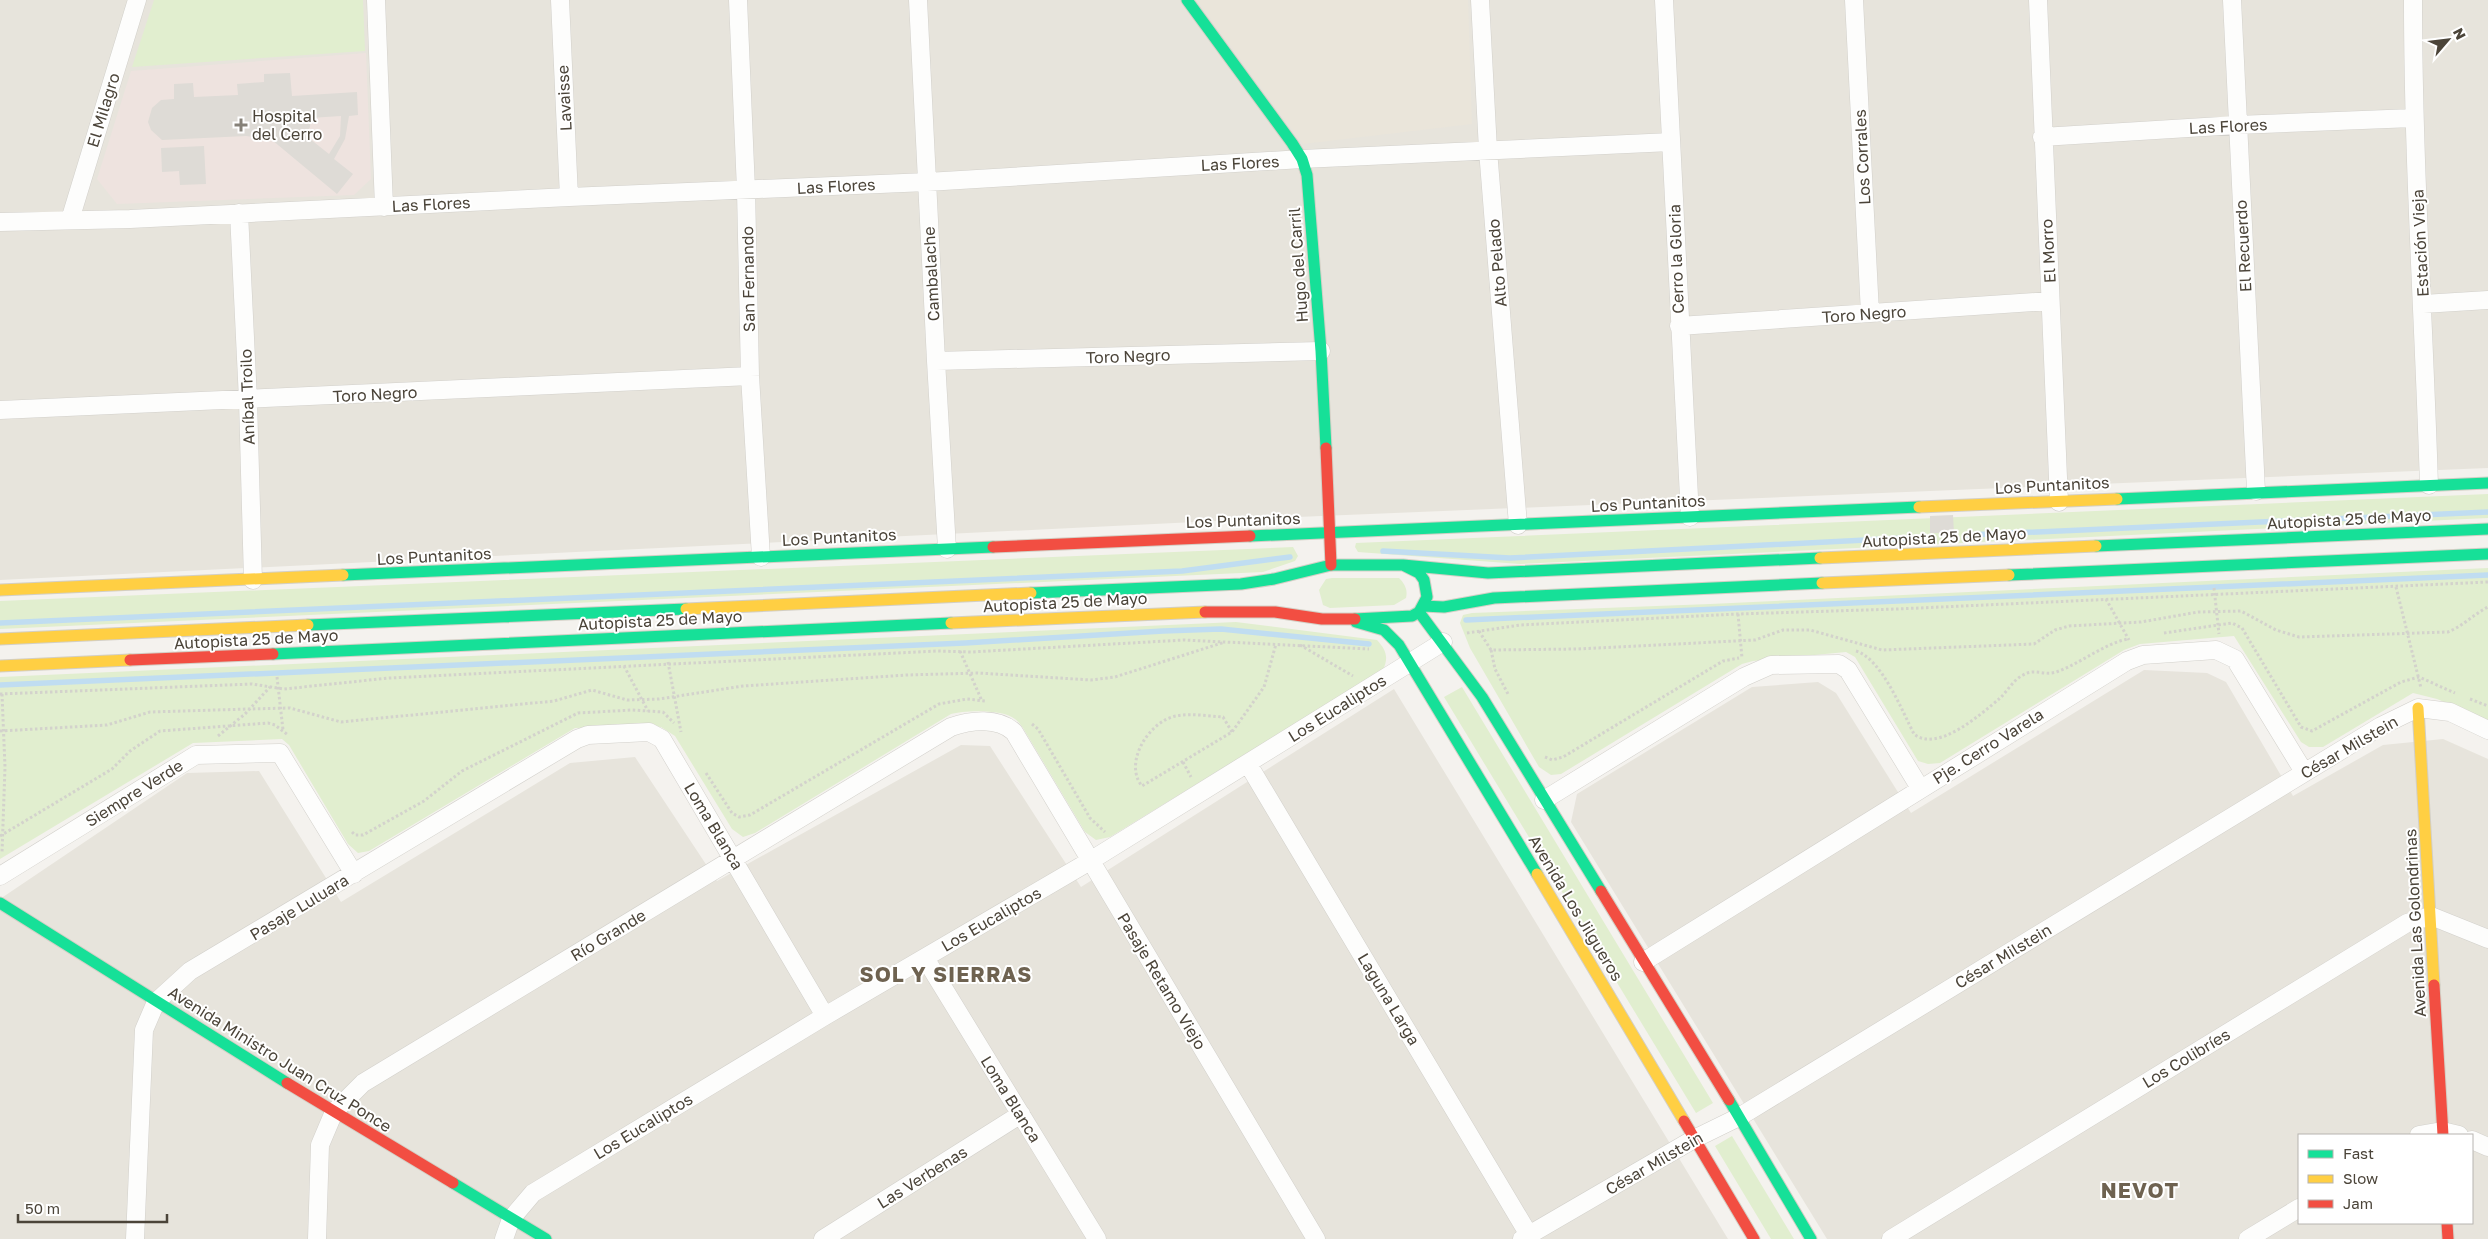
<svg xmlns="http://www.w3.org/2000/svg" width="2488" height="1239" viewBox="0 0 2488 1239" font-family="'Golos Text',sans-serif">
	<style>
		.residential { fill: #e7e4dc; fill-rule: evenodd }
		.education { fill: #eae5da }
		.medical { fill: #eee3df }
		.green { fill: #e1eecf }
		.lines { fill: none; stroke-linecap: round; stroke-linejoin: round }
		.stream { stroke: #c0ddf1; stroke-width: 5.5 }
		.building { fill: #dedbd6; fill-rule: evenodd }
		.street-casing { stroke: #d2d0cb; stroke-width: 19 }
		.fast-casing { stroke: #d3cfc5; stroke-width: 13 }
		.slow-casing { stroke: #d3cfc5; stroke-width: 13 }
		.jam-casing { stroke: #d3cfc5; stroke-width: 13 }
		.path { stroke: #d3d2cc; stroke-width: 3; stroke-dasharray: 2.5 2.5; stroke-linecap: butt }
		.street { stroke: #fdfdfc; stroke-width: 18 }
		.fast { stroke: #16e098; stroke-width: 11 }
		.slow { stroke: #ffcf43; stroke-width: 11 }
		.jam { stroke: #f24e42; stroke-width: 11 }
		.poi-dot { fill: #868178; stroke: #fff; stroke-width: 2 }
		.labels { text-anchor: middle; stroke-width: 4; stroke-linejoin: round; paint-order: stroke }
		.street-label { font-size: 16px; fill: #4b4439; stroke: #fff }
		.poi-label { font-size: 16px; fill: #4b4439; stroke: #fff; text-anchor: start }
		.district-label { font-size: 21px; font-weight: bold; letter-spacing: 1px; fill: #6e6250; stroke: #fff }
	</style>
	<rect width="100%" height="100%" fill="#f4f2ee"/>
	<!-- residential -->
	<path class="residential" d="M0,0h2488v468l-1191,49 -1297,63z
		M2144,670l63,3 19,9 67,114 90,-51 60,-6 45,20v480h-661l-256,-417 6,-28 175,-107 66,-5 18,11 75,120zM2299,1135h173v88h-173z
		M1394,689l334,550h-1728v-340l187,-126 72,-2 82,131 229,-139 65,-6 82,124 244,-136 29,1 91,141z"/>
	<!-- education -->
	<path class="education" d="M1197,0h271l4,124 -169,20z"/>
	<!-- medical -->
	<path class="medical" d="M366,53l5,126 -17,16 -237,9 -20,-25 34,-108z"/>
	<!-- green -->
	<path class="green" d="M154,0h209l2,51 -233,16z
		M2488,494v24l-968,46 -162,-12 -3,-5 1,-4z
		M1293,547l5,9 -3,5 -32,11 -1263,57v-28z
		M2488,568v153l-51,-22 -24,-6 -90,54h-14l-8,-5 -67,-106 -94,8 -16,6 -184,113 -12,1 -10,-3 -63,-104 -9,-5 -93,9 -11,3 -181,110 -10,1 -12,-8 -69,-119 -10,-25 3,-8 9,-2 238,-9z
		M1332,578h67c6,6 9,12 7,20l-12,7 -64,3 -7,-3 -4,-15 7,-11z
		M1236,622l141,18c9,10 12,17 6,30l-273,167 -14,3 -11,-8 -62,-104c-2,-3 -5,-7 -8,-9 -11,-10 -51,-9 -64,-5l-196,119 -12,4 -11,-8 -57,-93 -14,-9 -12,-1 -74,2 -206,123 -11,2 -10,-9 -59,-99 -7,-6 -89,4 -193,116v-182z
		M1462,687l251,416 -17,10 -252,-416z
		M1732,1136l62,103h-23l-56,-93z"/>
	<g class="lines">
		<!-- stream -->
		<path class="stream" d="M1967,535l521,-23
			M1383,551l127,7 395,-20
			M1466,620l1022,-45
			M0,623l1182,-52 108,-14
			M0,685l965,-42 198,-12 58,-2 148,15"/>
	</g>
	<!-- building -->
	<path class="building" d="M290,73l2,23 65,-4 1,23 -9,1 -4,23 -11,20 19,15 -16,20 -65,-54 -26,-4 -84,4 -11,-10 -3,-8 4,-14 9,-8 13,-1v-15l19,-1 1,14 44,-2 -1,-11 27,-2v-8zM341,116l-1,20 -11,18 -24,-19 5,-8v-9z
		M204,146l2,38 -26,1 -1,-14 -17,1 -1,-24z
		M1953,515l1,18h-24v-17z"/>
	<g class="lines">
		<!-- street casing -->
		<g class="street-casing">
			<path id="street" d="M376,0l8,207
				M560,0l9,197
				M738,0l8,190 4,186 11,181
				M918,0l18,361 11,188
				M1480,0l8,150 30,375
				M1664,0l26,517
				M1854,0l16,313
				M2038,0l21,502
				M2232,0l24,491
				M2413,0c0,162 11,323 16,485
				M2042,137l195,-12 176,-7
				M239,213l9,187 5,180
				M70,220l67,-220
				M0,222l130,-3 439,-22 358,-15 375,-23 369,-17
				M2423,304l65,-4
				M1679,326l371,-25
				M936,361l385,-10
				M0,410l750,-34
				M1248,764l281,471
				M1544,800l200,-123 27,-12 68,-1 9,6 72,118
				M0,876l196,-121 84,-2 74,121
				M925,958l172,281
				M1643,962l484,-301 16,-6 73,-5 19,9 69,113
				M2419,1135l23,-4 17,4
				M2472,1140l16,7
				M135,1239l9,-209 12,-28 34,-31 387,-232 11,-4 61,-3 13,7 163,277
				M317,1239l3,-94 14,-33 29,-29 588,-356c20,-7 47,-10 63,5l302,507
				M504,1239l7,-20 22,-26 292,-177 265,-155 353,-219
				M823,1239l198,-125
				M1522,1239l172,-100 45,-22 642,-391 37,-18 32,4 38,18
				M1891,1239l516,-316 24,-7 57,23
				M2248,1239l51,-31"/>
		</g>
		<!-- fast casing -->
		<g class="fast-casing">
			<path id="fast" d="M1187,0l105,143 10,16 5,16 14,176 5,97
				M2117,499l371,-16
				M1250,536l669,-29
				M2096,546l392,-17
				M1403,565l85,8 332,-15
				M343,575l650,-28
				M2009,575l479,-21
				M1031,593l210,-9 33,-5 57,-14h72l16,8 5,7 3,17 -8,15 -7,4 -57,3
				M1423,606l21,1 50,-9 328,-15
				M1419,612l63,85 119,194
				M1356,622l28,8 15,15 138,229
				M308,625l378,-16
				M273,654l678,-31
				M0,903l287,180
				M1729,1100l82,139
				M453,1183l93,56"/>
		</g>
		<!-- slow casing -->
		<g class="slow-casing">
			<path id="slow" d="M1919,507l198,-8
				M1820,558l276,-12
				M1822,583l187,-8
				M0,590l343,-15
				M686,609l345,-16
				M951,623l254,-11
				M0,639l308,-14
				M0,666l130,-6
				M2418,708l16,277
				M1537,874l147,247"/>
		</g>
		<!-- jam casing -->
		<g class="jam-casing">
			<path id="jam" d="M1326,448l5,117
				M993,547l257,-11
				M1205,612h70l47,7h33
				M130,660l143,-6
				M1601,891l128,209
				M2434,985l9,150
				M287,1083l166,100
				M1684,1121l70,118
				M2447,1223l1,16"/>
		</g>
		<!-- path -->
		<path class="path" d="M2396,587l25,101
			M2214,588l5,46
			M2106,599l23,41
			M1738,614l4,44
			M1479,631l12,19 87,-1 177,-9 28,-10h27l72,20 152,-6 21,-14 14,-4 72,-4 57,-10 43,-1 35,19 23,7 149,-5c15,-6 26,-18 40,-25
			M1467,633l53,-8 218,-11 159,-5 591,-27
			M2164,633l68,-10 10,5 59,99 11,4 89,-49 18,-5 36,16
			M1300,645l53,31
			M1491,650l4,19 13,25
			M960,651l22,50
			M1856,651c26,8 46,60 58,83 23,19 66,-19 85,-35 8,-7 14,-19 24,-24 11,-7 22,1 33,-3 24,-8 47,-28 72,-33
			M668,662l13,70
			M624,666l24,45
			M277,677l6,53
			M0,694l252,-10 32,5 105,-11 548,-27 34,1 213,-12 185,9
			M2,694l3,73 -3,86
			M2470,699l18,7
			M1032,724l6,5 52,89 15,14
			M0,731l107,-6 43,-13 99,-3 41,-1 51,14 213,-21 38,-11 35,10 32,-1 84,-13 164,-11 71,-2 113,7 24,-3 110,-35
			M1232,732l-9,-15c-15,-1 -32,-4 -47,-1 -27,5 -53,47 -34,70l90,-54 32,-45 12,-43
			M218,736l27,-22 25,-27
			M1545,757l7,3 11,-3 160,-96 16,-3
			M1183,762l8,15
			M706,773l26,40 7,4 11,-2 189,-111 28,-5 18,2
			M352,832l3,3h8l61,-34 38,-30 116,-58 54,-3 31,2 11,11
			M0,836l112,-67 18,-18 30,-20 108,-8 7,2 13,10"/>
		<!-- street -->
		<use href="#street" class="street"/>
		<!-- fast -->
		<use href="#fast" class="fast"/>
		<!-- slow -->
		<use href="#slow" class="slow"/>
		<!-- jam -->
		<use href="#jam" class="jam"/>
	</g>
	<!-- markers -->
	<path class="poi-dot" d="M238.5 117.5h5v5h5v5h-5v5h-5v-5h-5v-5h5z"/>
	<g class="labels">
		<!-- street labels -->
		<g class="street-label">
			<text transform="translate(564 98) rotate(-93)" y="6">Lavaisse</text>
			<text transform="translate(103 110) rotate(-73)" y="6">El Milagro</text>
			<text transform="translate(2228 126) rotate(-3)" y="6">Las Flores</text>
			<text transform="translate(1862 157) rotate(-93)" y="6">Los Corrales</text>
			<text transform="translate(1240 163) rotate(-3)" y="6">Las Flores</text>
			<text transform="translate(836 186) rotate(-3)" y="6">Las Flores</text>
			<text transform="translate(431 204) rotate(-3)" y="6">Las Flores</text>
			<text transform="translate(2420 243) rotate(-93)" y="6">Estación Vieja</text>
			<text transform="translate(2243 246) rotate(-93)" y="6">El Recuerdo</text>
			<text transform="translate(2048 251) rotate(-93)" y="6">El Morro</text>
			<text transform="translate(1676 259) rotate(-92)" y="6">Cerro la Gloria</text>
			<text transform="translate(1497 263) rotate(-95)" y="6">Alto Pelado</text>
			<text transform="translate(1298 265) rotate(-94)" y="6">Hugo del Carril</text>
			<text transform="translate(931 274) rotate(-93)" y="6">Cambalache</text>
			<text transform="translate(748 279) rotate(-91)" y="6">San Fernando</text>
			<text transform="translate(1864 314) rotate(-4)" y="6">Toro Negro</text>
			<text transform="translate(1128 356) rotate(-2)" y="6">Toro Negro</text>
			<text transform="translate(375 394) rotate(-3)" y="6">Toro Negro</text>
			<text transform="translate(247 397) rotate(-92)" y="6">Aníbal Troilo</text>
			<text transform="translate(2052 485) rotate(-3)" y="6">Los Puntanitos</text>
			<text transform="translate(1648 503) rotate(-3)" y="6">Los Puntanitos</text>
			<text transform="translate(2349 519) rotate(-3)" y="6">Autopista 25 de Mayo</text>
			<text transform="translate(1243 520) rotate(-2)" y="6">Los Puntanitos</text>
			<text transform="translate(839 537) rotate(-3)" y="6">Los Puntanitos</text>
			<text transform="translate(1944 537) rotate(-3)" y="6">Autopista 25 de Mayo</text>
			<text transform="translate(434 556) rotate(-3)" y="6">Los Puntanitos</text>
			<text transform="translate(1065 602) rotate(-3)" y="6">Autopista 25 de Mayo</text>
			<text transform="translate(660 620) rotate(-3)" y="6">Autopista 25 de Mayo</text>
			<text transform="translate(256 639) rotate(-3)" y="6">Autopista 25 de Mayo</text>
			<text transform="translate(1337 708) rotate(-32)" y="6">Los Eucaliptos</text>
			<text transform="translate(1988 746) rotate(-32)" y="6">Pje. Cerro Varela</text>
			<text transform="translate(2349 747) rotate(-30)" y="6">César Milstein</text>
			<text transform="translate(134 793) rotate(-32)" y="6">Siempre Verde</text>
			<text transform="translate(714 826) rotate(59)" y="6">Loma Blanca</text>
			<text transform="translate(299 907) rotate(-31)" y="6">Pasaje Luluara</text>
			<text transform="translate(1576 908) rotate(59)" y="6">Avenida Los Jilgueros</text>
			<text transform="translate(991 919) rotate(-30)" y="6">Los Eucaliptos</text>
			<text transform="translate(2415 923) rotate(-93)" y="6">Avenida Las Golondrinas</text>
			<text transform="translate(608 935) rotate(-31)" y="6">Río Grande</text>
			<text transform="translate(2003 956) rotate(-31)" y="6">César Milstein</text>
			<text transform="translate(1162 981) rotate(59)" y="6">Pasaje Retamo Viejo</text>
			<text transform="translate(1389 999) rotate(59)" y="6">Laguna Larga</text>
			<text transform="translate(2186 1058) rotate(-31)" y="6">Los Colibríes</text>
			<text transform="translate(280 1059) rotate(32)" y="6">Avenida Ministro Juan Cruz Ponce</text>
			<text transform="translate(1011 1099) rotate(58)" y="6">Loma Blanca</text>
			<text transform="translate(643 1126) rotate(-31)" y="6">Los Eucaliptos</text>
			<text transform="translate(1654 1163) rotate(-30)" y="6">César Milstein</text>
			<text transform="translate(922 1177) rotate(-32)" y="6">Las Verbenas</text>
		</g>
		<!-- poi labels -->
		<g class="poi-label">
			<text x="252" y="122">Hospital<tspan x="252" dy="18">del Cerro</tspan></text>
		</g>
		<!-- district labels -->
		<g class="district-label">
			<text x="946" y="982">SOL Y SIERRAS</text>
			<text x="2140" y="1198">NEVOT</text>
		</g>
	</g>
	<!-- legend -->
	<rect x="2298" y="1134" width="175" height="90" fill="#ffffff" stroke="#b7b4b0"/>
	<rect x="2308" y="1150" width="25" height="8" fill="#16e098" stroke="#b7b4b0"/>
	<text x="2343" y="1159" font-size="15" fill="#4b4439">Fast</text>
	<rect x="2308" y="1175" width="25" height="8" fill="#ffcf43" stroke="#b7b4b0"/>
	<text x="2343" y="1184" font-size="15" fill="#4b4439">Slow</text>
	<rect x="2308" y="1200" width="25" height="8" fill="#f24e42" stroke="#b7b4b0"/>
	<text x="2343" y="1209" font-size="15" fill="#4b4439">Jam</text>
	<!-- north arrow -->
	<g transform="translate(2448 40) rotate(62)" stroke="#ffffff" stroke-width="4" paint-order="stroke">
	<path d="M0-4L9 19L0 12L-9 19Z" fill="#4b4439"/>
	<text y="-8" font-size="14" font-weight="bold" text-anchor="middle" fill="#4b4439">N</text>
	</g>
	<!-- scale -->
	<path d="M18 1214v8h149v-8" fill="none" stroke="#4b4439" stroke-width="2.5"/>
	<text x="25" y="1214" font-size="15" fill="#4b4439" stroke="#ffffff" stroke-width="4" paint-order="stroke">50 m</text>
</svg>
